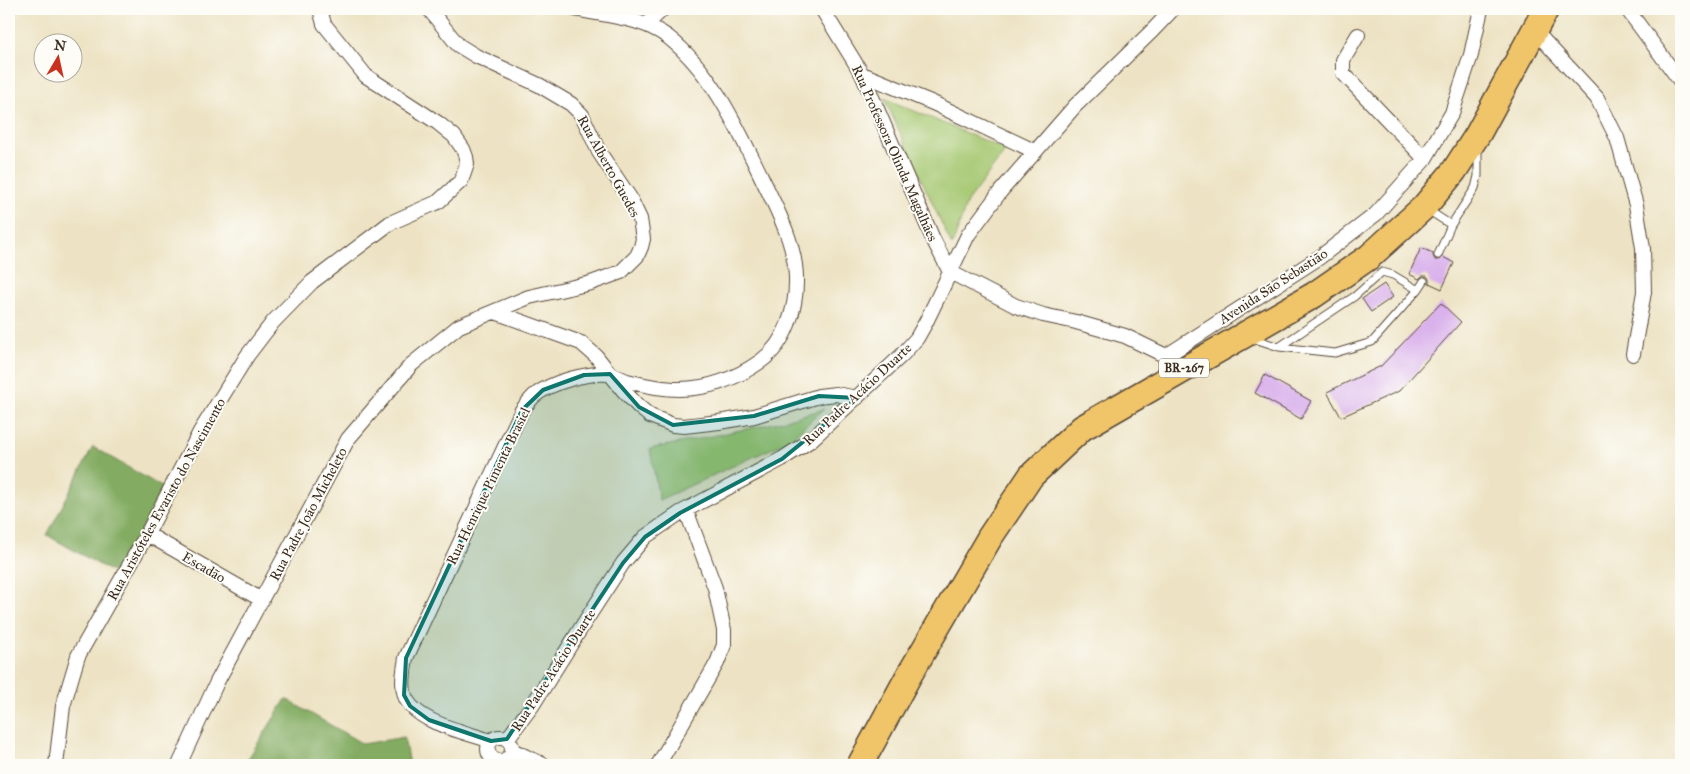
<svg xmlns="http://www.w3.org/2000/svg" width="1690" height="774" viewBox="0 0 1690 774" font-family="'IM FELL Great Primer',serif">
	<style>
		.green { fill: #a4c770; stroke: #707847 }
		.forest { fill: #83ac62; stroke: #5f6b40 }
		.building { fill: #d7aceb }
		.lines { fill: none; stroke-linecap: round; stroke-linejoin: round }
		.lane-casing { stroke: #564637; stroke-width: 9 }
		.street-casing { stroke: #564637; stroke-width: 16 }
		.highway-casing { stroke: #564637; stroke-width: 28 }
		.lane { stroke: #fff; stroke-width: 7 }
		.street { stroke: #fff; stroke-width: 14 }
		.highway { stroke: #f0c469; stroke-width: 25 }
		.marked { fill: #0f766e; fill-opacity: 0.2; stroke: #0f766e; stroke-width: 4; stroke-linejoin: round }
		.labels { text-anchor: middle; stroke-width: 4; stroke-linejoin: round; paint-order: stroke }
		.shield { fill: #fdfcf7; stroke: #75695f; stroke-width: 1 }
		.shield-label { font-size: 12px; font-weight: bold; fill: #3b2a1e }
		.street-label { font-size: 14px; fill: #3b2a1e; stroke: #fdfcf7 }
	</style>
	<rect width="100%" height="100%" fill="#fdfcf7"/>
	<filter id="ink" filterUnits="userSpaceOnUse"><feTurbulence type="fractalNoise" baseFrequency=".02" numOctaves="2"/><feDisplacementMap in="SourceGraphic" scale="10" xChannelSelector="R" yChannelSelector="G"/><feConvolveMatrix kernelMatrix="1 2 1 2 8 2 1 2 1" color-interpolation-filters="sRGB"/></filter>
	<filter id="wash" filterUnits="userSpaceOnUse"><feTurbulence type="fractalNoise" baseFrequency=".0096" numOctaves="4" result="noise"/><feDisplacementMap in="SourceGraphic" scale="20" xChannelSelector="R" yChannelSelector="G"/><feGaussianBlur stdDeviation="1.12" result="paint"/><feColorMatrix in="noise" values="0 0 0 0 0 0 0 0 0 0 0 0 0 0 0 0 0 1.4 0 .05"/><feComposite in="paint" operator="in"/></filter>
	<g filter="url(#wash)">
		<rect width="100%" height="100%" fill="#ede3c4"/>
		<!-- green -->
		<path class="green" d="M884,98l122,52 -39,52 -15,44z
			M824,409l-36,32 -129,59 -9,-51 120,-25z"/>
		<!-- forest -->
		<path class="forest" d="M93,447l69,40 -43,89 -72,-41z
			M286,699l77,45 41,-7 5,28h-165z"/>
		<g id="blocks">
			<!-- building -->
			<path class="building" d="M1421,248l12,5v3l2,4h4l4,-3 11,6 -12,26 -13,-6v-4l-2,-3h-5l-3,3 -10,-5z
				M1384,284l9,13 -22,15 -9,-13z
				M1441,303l20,19 -62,69 -58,26 -14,-25 54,-26z
				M1265,375l46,26 -10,18 -46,-26z"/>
		</g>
	</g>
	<g filter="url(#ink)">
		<use href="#blocks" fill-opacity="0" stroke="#564637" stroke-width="1"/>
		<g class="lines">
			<!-- lane casing -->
			<g class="lane-casing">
				<path id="lane" d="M1428,210l23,15
					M1438,255l13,-30 24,-37 3,-12v-28
					M1252,338l27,9 76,-51 27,-24 11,3 25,15 6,-9
					M1279,347l56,6 37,-11 46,-52"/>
			</g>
			<!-- street casing -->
			<g class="street-casing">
				<path id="street" d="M822,9l40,65 71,165 17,33 66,34 27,9 33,7 49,14 41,20 154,-99 56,-43 24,-27 25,-28 27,-46 19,-58 10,-46
					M1627,9l54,73
					M646,25l17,-16
					M1534,30l63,68 20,40 19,67 7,43 1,44 -11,62
					M1358,35l-15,25v13l82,86
					M862,74l71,29 101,48
					M495,312l86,31 15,13 27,34 16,17 11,9 23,9 11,1 35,-4 35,-6 65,-20 17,-2 21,4
					M147,534l115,66
					M488 749a12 12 0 1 1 24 0a12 12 0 1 1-24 0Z
					M507,739l25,-33 54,-86 37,-57 22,-26 35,-24 102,-54 29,-19 91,-85 15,-17 9,-16 42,-87 32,-43 75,-86 77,-75 21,-22
					M491,741c-25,-9 -76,-18 -86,-45 -4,-11 -1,-26 1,-38l116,-248c4,-5 8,-10 12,-14 17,-14 54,-24 75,-22 6,1 12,5 18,7 16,4 36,8 52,8 29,0 58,-11 82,-28 25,-18 36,-53 35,-84 -1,-36 -21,-71 -36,-103 -24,-49 -48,-102 -92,-137 -27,-20 -62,-21 -93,-28
					M512,750l32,15
					M56,765l7,-59 15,-50 69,-122 53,-102 47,-76 26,-34 39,-40 78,-59 48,-21 23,-21 3,-8 3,-9 -1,-7 -3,-8 -9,-13 -16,-13 -72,-47 -42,-52 -4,-15
					M179,765l38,-83 131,-243 63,-74 48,-39 70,-29 62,-14 30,-11 16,-16 4,-9 2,-8 -3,-20 -10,-21 -31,-46 -17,-37 -11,-11 -32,-19 -63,-29 -18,-11 -29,-36
					M658,765l59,-102 7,-18v-15l-9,-42 -29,-78"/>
			</g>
			<!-- highway casing -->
			<g class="highway-casing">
				<path id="highway" d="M860,765l48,-88 82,-140 41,-61 51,-48 232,-133 55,-38 55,-50 30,-36 24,-37 68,-125"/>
			</g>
			<!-- lane -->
			<use href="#lane" class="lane"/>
			<!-- street -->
			<use href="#street" class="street"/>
			<!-- highway -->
			<use href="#highway" class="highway"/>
		</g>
	</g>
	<!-- marked area -->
	<path class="marked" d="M610,374l29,33 34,18 81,-9 65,-20 38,2 -75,61 -102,54 -35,24 -22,26 -116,176 -16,2 -62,-21 -19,-14 -6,-11 2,-37 116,-248 21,-20 41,-15z"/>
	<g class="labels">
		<!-- shield labels -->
		<rect class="shield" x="1159" y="358.5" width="50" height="19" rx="4"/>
		<g class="shield-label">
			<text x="1184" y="372">BR-267</text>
		</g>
		<!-- street labels -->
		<g class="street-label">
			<text transform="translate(895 153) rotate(66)" y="5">Rua Professora Olinda Magalhães</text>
			<text transform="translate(609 166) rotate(61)" y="5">Rua Alberto Guedes</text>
			<text transform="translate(1273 286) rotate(-33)" y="5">Avenida São Sebastião</text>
			<text transform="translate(857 394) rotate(-43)" y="5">Rua Padre Acácio Duarte</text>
			<text transform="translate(488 486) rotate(-64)" y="5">Rua Henrique Pimenta Brasiel</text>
			<text transform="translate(166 499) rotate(-61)" y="5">Rua Aristóteles Evaristo do Nascimento</text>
			<text transform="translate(308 514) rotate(-62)" y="5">Rua Padre João Micheleto</text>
			<text transform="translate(204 567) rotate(30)" y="5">Escadão</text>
			<text transform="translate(553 670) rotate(-57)" y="5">Rua Padre Acácio Duarte</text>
		</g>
	</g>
	<!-- margin -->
	<rect width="1690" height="774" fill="none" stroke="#fdfcf7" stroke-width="30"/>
	<!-- north arrow -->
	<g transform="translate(58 58) rotate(9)"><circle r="24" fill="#fdfcf7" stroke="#afa8a0"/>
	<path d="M0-4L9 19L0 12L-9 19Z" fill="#c8321e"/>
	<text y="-8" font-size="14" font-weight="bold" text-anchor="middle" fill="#3b2a1e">N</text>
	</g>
</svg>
